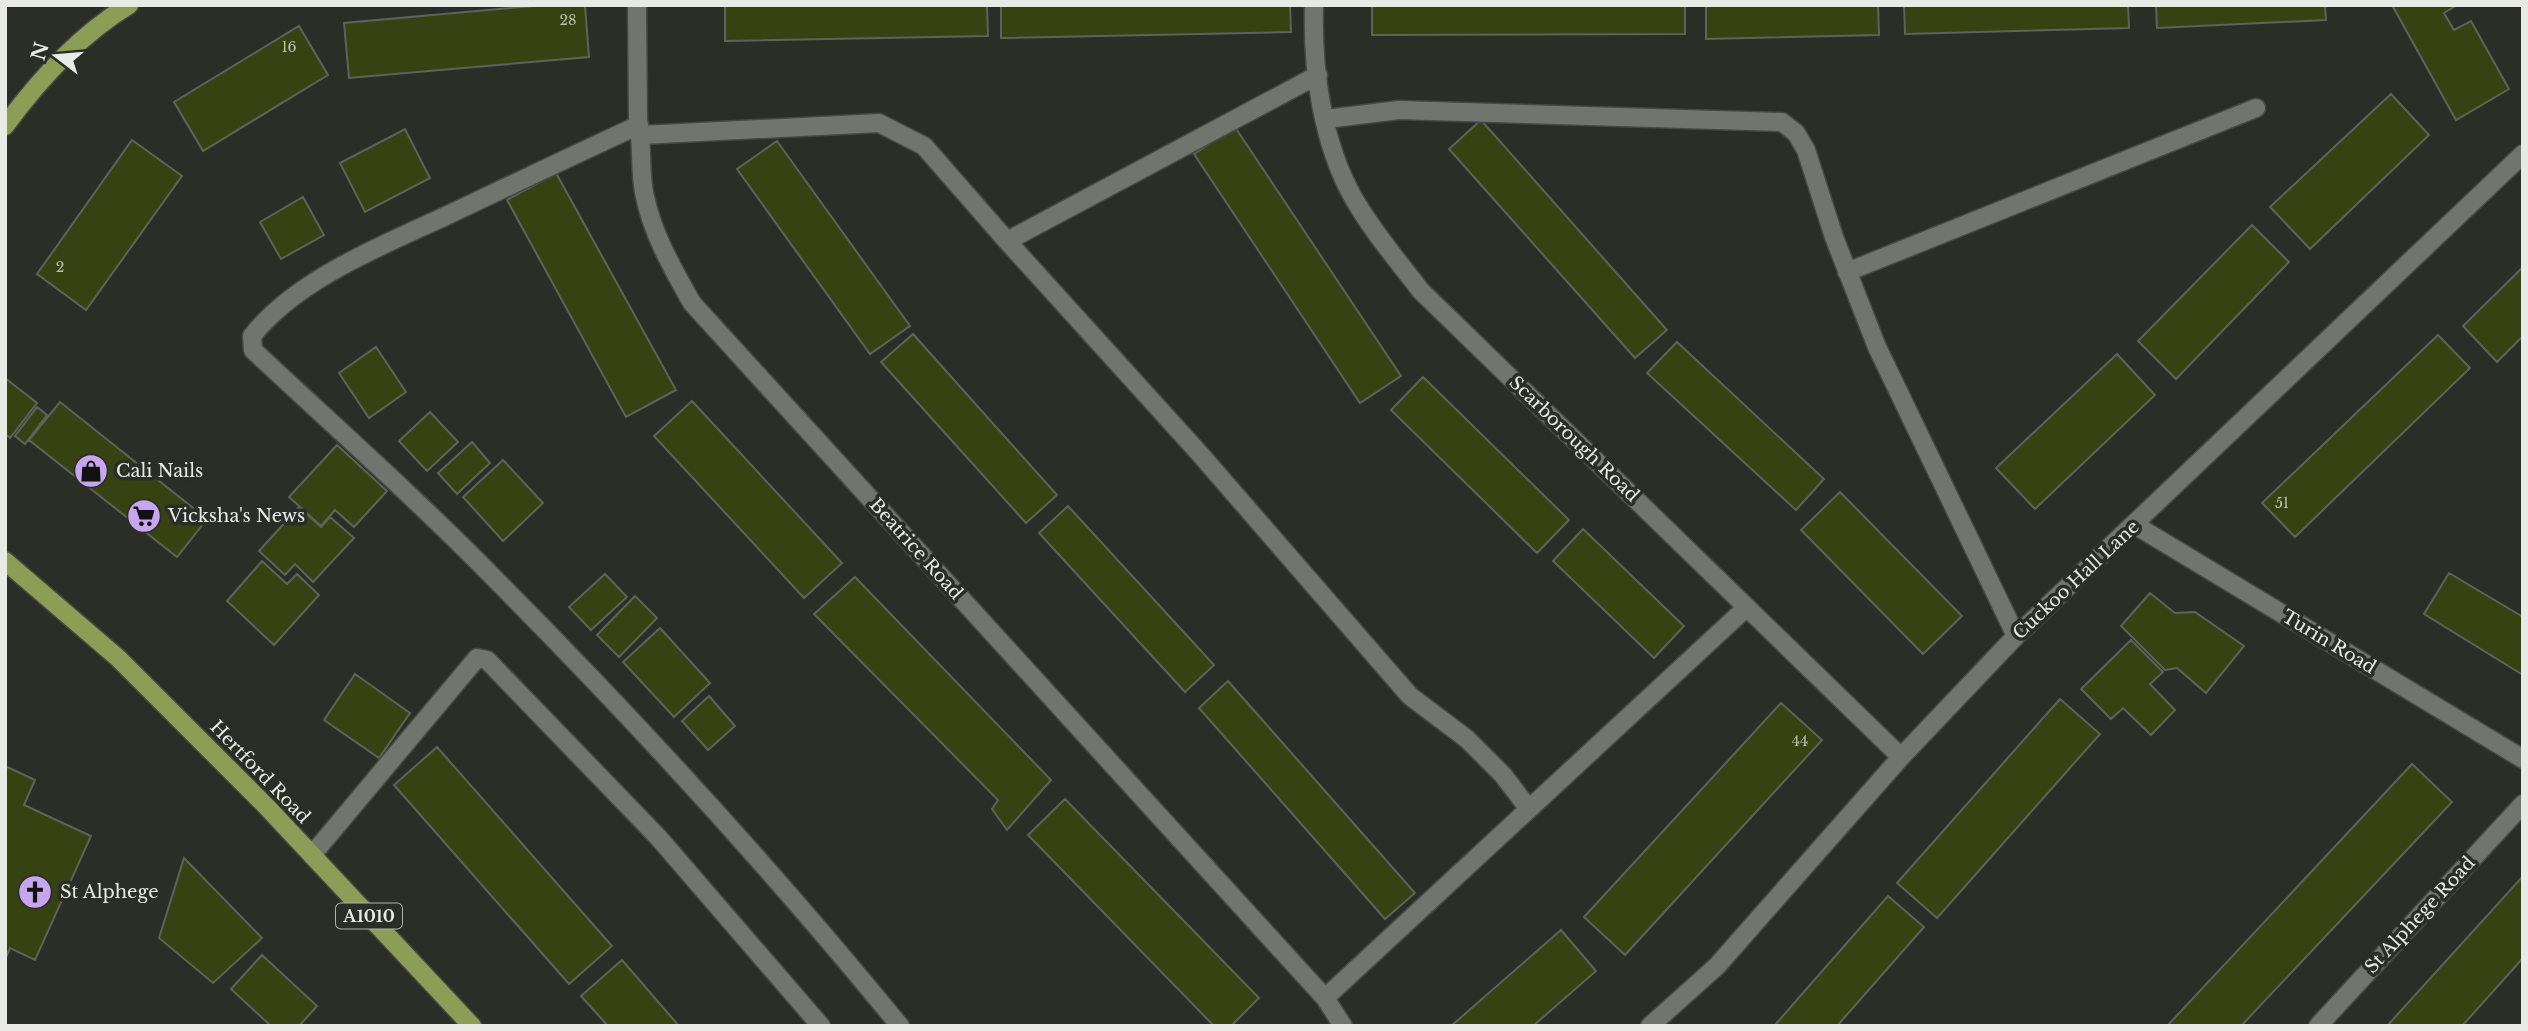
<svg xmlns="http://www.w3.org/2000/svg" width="2528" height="1031" viewBox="0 0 2528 1031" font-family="'Libre Baskerville',serif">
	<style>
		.building { fill: #374213; stroke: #5f625b; stroke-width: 2 }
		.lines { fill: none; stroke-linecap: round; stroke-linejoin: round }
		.minor-casing { stroke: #464843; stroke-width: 21 }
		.major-casing { stroke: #464843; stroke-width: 21 }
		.minor { stroke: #72756d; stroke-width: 18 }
		.major { stroke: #8c9e56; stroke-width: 18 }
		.labels { text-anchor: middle; stroke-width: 7; stroke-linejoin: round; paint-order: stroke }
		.number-label { font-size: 14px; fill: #bcc0b1 }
		.shield { fill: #2b2d27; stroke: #b0b1ad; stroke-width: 2 }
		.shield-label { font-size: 16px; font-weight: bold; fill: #e9eae6 }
		.street-label { font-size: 18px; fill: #e9eae6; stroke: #2b2d27 }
		.poi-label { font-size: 18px; fill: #e9eae6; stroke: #2b2d27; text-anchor: start }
	</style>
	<rect width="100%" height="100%" fill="#2b2d27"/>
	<!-- building -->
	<path class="building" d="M544,5h41l4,52 -240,21 -5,-55z
		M725,5h262l1,31 -263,5z
		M1001,5h289l1,27 -290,6z
		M1372,5h313v29l-313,1z
		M1706,5h172l1,30 -173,4z
		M1904,5h224l1,23 -224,6z
		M2156,5h169l1,15 -169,8z
		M2392,5h65l-13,8 10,17 17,-9 38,68 -53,31z
		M299,26l29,49 -125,76 -29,-49z
		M2391,94l38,41 -119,114 -40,-42z
		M1481,120l186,210 -32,28 -186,-209z
		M1235,127l166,249 -41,27 -166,-249z
		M405,129l25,49 -65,34 -25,-49z
		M132,140l50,36 -96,134 -49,-36z
		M777,141l133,185 -40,28 -133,-185z
		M556,173l120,217 -50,27 -119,-217z
		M303,197l21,38 -43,24 -21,-37z
		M2252,225l37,37 -113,117 -38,-38z
		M2523,267v69l-26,26 -34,-36z
		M913,334l144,161 -31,28 -145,-161z
		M2438,335l32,33 -175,169 -33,-34z
		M1677,342l147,137 -28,31 -149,-137z
		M376,347l30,45 -37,26 -30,-45z
		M2117,354l38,41 -120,114 -39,-41z
		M1423,377l146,143 -32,33 -146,-143z
		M5,378l32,25 -27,35 -5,-4z
		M692,401l150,162 -38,35 -150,-162z
		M60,402l147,117 -30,38 -148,-117z
		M37,407l10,8 -22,29 -10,-8z
		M430,412l28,30 -31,29 -28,-30z
		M472,442l18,21 -33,31 -19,-21z
		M337,445l50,46 -33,36 -19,-17 -14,16 -32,-29z
		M503,460l40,43 -40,38 -40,-44z
		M1840,492l122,124 -39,38 -122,-124z
		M1068,506l146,159 -29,27 -146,-159z
		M299,507l22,20 9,-10 24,21 -41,44 -18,-18 -10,11 -26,-24z
		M1583,529l101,97 -30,32 -101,-97z
		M262,561l25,23 10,-10 22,21 -45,50 -47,-44z
		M2449,573l74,44v58l-99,-61z
		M605,574l22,23 -36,33 -22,-23z
		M855,577l196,203 -44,50 -15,-21 6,-9 -184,-186z
		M2150,593l25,20 20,-1 49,34 -38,47 -29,-25 -12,2 -44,-44z
		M635,596l22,22 -38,39 -22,-22z
		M660,628l50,55 -36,34 -51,-55z
		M2131,640l32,32 -13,12 25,26 -24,25 -28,-27 -12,11 -30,-30z
		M355,674l55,39 -31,45 -55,-38z
		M1228,681l187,212 -30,26 -186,-211z
		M709,696l26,30 -27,24 -26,-29z
		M2060,699l40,35 -163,184 -40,-35z
		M1781,703l41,37 -197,215 -41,-38z
		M437,747l175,199 -43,38 -175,-199z
		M2412,764l40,38 -211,224h-74z
		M5,766l30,14 -11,25 67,31 -56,124 -25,-12 -5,12z
		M1065,799l194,199 -28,28h-17l-186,-191z
		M184,858l78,80 -49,45 -54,-45z
		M2523,876v82l-61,68h-75z
		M1888,896l36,31 -87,99h-63z
		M1561,930l35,41 -63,55h-82z
		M262,955l55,51 -18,20h-28l-40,-37z
		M622,960l57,66h-71l-27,-30z"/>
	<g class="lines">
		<!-- minor casing -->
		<g class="minor-casing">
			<path id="minor" d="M637,5l1,115c5,25 1,52 7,77 8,38 28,72 47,106l633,695 18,28
				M1314,5c-2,64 8,138 40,194 19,33 44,62 67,92l480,466
				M1326,119l73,-9 383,12 14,11 10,17 28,87 43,110 139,289
				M639,125c-63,29 -126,59 -189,89 -66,31 -152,64 -198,122l1,14c82,77 167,152 246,233 140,141 275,289 401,443
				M641,135l238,-12 45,23 83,95 193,213 210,242 57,43 36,36 26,34
				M1007,241l311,-166
				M1847,272l409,-164
				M2135,525l388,234
				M312,855l165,-197 10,2 171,177 163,189
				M1325,998l422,-391
				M1650,1026l67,-60 184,-209 115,-121 507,-482
				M2318,1026l205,-222"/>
		</g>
		<!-- major casing -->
		<g class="major-casing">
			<path id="major" d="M5,126c33,-45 76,-92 124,-121
				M5,561l113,97 148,148 206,220"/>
		</g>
		<!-- minor -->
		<use href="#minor" class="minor"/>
		<!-- major -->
		<use href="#major" class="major"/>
	</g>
	<!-- icons -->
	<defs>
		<g id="shop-disc" transform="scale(1.75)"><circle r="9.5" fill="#c8a6ef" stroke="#2b2d27"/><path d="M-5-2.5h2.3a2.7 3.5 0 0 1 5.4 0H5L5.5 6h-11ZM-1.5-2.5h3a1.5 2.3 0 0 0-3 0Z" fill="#111"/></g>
		<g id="supermarket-disc" transform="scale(1.75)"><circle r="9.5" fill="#c8a6ef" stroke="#2b2d27"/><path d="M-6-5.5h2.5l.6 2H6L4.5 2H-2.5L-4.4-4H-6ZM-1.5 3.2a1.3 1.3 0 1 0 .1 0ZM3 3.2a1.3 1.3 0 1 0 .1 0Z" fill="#111"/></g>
		<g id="church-disc" transform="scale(1.75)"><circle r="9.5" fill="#c8a6ef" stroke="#2b2d27"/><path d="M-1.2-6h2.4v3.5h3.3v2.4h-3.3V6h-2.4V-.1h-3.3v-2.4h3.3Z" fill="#111"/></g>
	</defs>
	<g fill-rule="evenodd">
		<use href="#shop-disc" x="91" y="471"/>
		<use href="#supermarket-disc" x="144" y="516"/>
		<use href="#church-disc" x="35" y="892"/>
	</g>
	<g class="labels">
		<!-- number labels -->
		<g class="number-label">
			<text x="568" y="25">28</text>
			<text x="289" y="52">16</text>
			<text x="60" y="272">2</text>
			<text x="2282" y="508">51</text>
			<text x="1800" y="746">44</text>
		</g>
		<!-- shield labels -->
		<rect class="shield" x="336" y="903.5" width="66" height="25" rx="5"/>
		<g class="shield-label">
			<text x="369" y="922">A1010</text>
		</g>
		<!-- street labels -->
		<g class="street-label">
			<text transform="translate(1574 439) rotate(44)" y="6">Scarborough Road</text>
			<text transform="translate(916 549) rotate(48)" y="6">Beatrice Road</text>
			<text transform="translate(2076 580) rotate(-43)" y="6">Cuckoo Hall Lane</text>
			<text transform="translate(2329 642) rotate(31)" y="6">Turin Road</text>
			<text transform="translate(260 772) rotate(46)" y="6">Hertford Road</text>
			<text transform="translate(2420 915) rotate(-47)" y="6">St Alphege Road</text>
		</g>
		<!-- poi labels -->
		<g class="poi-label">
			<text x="116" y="477">Cali Nails</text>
			<text x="168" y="522">Vicksha's News</text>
			<text x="60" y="898">St Alphege</text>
		</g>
	</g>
	<!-- border -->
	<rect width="2528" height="1031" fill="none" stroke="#e9eae6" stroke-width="14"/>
	<!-- north arrow -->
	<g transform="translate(56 56) rotate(286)" stroke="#2b2d27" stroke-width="5" paint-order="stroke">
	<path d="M0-5L12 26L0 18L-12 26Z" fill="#e9eae6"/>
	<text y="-10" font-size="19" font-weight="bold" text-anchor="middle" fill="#e9eae6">N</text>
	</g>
</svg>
